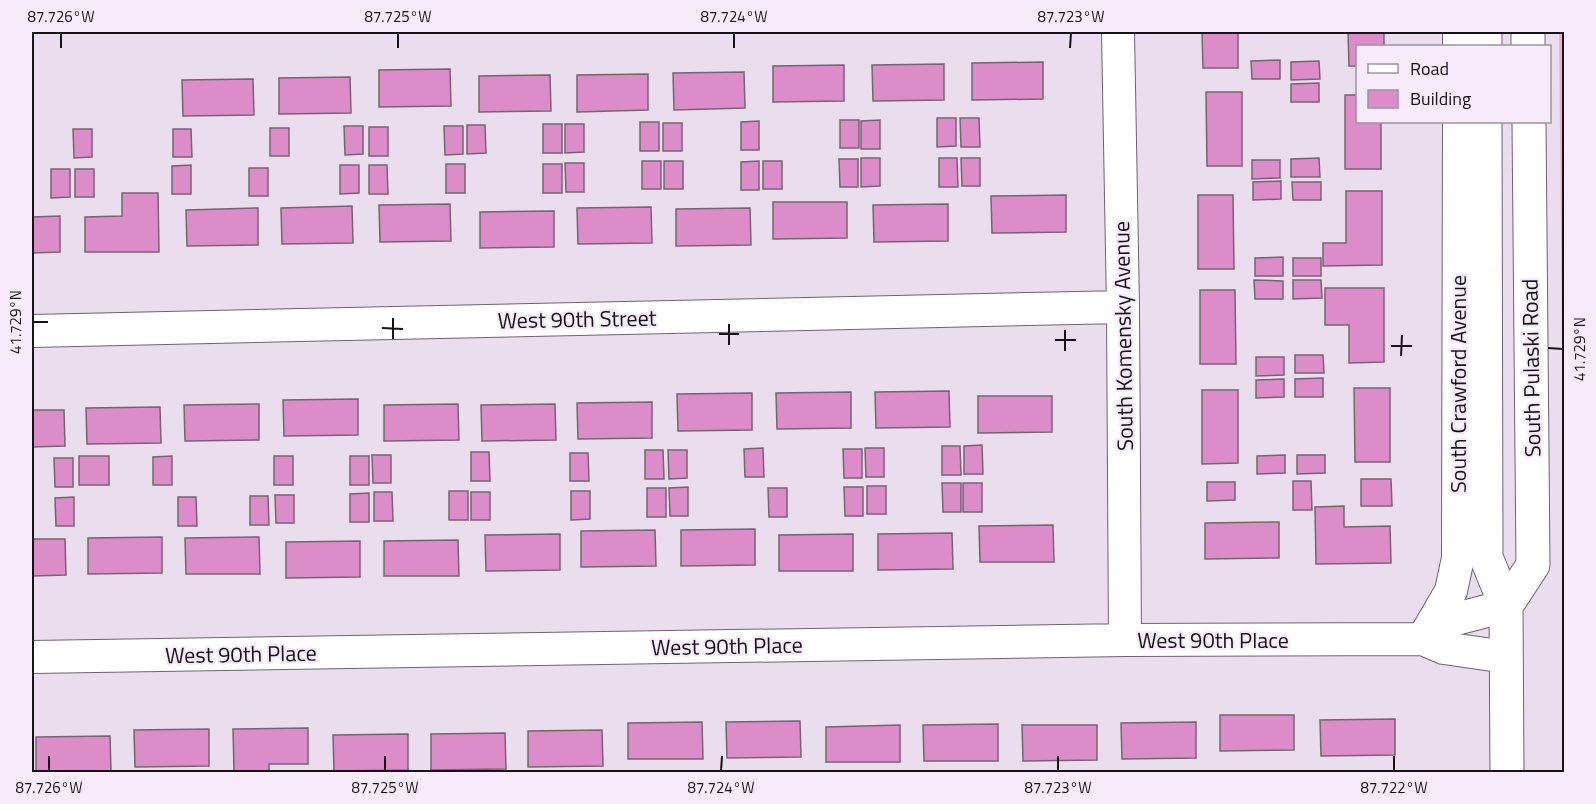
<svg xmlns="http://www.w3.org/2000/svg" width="1596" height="804" viewBox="0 0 1596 804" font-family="'Titillium Web',sans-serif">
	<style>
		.green { fill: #f3aec7 }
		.building { fill: #dc8dc9; stroke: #756570; stroke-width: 1.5 }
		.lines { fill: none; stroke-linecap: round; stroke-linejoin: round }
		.minor-casing { stroke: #6e6371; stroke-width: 34 }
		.secondary-casing { stroke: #6e6371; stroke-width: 35 }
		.minor { stroke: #fff; stroke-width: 32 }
		.secondary { stroke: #fff; stroke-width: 33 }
		.ticks { fill: none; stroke: #161217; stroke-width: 2 }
		.labels { text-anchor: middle; stroke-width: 4.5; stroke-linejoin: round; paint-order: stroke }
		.street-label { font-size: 22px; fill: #161217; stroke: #f7ebfb }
		.neatline { fill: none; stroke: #161217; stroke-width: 2 }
		.ticks-label { font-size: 15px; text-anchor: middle; fill: #161217 }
	</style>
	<rect width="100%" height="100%" fill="#eadeee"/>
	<!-- green -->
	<path class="green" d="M1559,32h5v521z"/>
	<!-- building -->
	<path class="building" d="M1202,32h36v36h-35z
		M1348,32h36v14h-26v20h-9z
		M1280,60v19h-28l-1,-18z
		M1319,61l1,18 -29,1v-18z
		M1043,62v37l-71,1v-37z
		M944,64v36l-71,1 -1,-36z
		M844,65v36l-71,1v-36z
		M450,69l1,37 -72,1v-37z
		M744,72l1,36 -71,2 -1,-37z
		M648,74v36l-71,2v-37z
		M550,75l1,36 -72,1v-36z
		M350,77l1,36 -72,1v-36z
		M253,79l1,36 -71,1 -1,-36z
		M1319,83v19h-28v-18z
		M1206,92h36v74h-35z
		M1345,95h13v27h23v47h-36z
		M937,118h19v28l-19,1z
		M960,118h19l1,29h-19z
		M840,120h19v28h-19z
		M880,120v29h-19v-28z
		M759,121v29h-18v-28z
		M640,122h19v29h-19z
		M663,123h19v28h-19z
		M543,124h19v29h-19z
		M565,124h19v28l-19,1z
		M467,125h18l1,28 -19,1z
		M344,126h19v28l-18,1z
		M444,126h19v28l-18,1z
		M369,127h19v29h-19z
		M270,128h19v28h-19z
		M73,129h19v28l-18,1z
		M173,129h18l1,28h-19z
		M861,158h19v28l-19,1z
		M939,158h18l1,29h-19z
		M961,158h19v28h-18z
		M1319,158l1,19h-29v-18z
		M839,159h19v28h-18z
		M1252,160h28v18l-28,1z
		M642,161h19v28h-19z
		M664,161h19v28h-19z
		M759,161v29h-18v-28z
		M763,161h19v28h-19z
		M565,163h19v29h-18z
		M446,164h19v29h-19z
		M543,164h19v29h-19z
		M191,165v29h-19v-28z
		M340,165h19v28l-19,1z
		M369,165h18l1,29h-19z
		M249,168h19v28h-19z
		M51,169h19v28l-19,1z
		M75,169h19v28h-19z
		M1281,181v18l-28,1v-18z
		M1292,182h29v18h-28z
		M1346,191h36v74l-59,1v-23h23z
		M122,193h36l1,59h-74v-35l37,-1z
		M1066,195v37l-74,1 -1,-37z
		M1198,195h35l1,74h-36z
		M773,202h74v36l-74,1z
		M450,204l1,37 -71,1 -1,-37z
		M948,204v37l-74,1 -1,-37z
		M352,206l1,37 -71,1 -1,-36z
		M651,207l1,36 -74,1 -1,-36z
		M258,208v37l-71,1 -1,-36z
		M750,208l1,37 -75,1v-37z
		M554,211v36l-74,1v-36z
		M60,216v36l-28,1v-36z
		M1283,257v19h-28v-18z
		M1293,258h28v18h-28z
		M1254,280l29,1v18h-28z
		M1293,280h28l1,18 -29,1z
		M1325,288h59v74l-35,1v-38h-24z
		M1200,290h35l1,74h-36z
		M1295,355h28l1,18h-29z
		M1256,357h28v18l-28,1z
		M1323,378v19h-28v-18z
		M1284,379v18l-28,1v-18z
		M1354,388h36v74h-35z
		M1202,390h36v73l-36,1z
		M949,391l1,36 -74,1 -1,-36z
		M851,392v36l-74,1 -1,-36z
		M752,393v37l-74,1 -1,-37z
		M978,396h74v36l-74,1z
		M358,399v36l-74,1 -1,-36z
		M652,402v36l-74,1 -1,-36z
		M259,404v36l-74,1 -1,-36z
		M458,404l1,36 -75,1v-36z
		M555,404l1,36 -74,1 -1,-36z
		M160,407l1,36 -74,1 -1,-36z
		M32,410h32l1,36 -33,1z
		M982,445l1,29h-19v-28z
		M942,446h18l1,29h-19z
		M763,448l1,29h-19l-1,-28z
		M865,448h19v29h-18z
		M843,449h19v29h-18z
		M645,450h18l1,29h-19z
		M668,450h19v28l-18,1z
		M471,452h18l1,29h-19z
		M570,453h18l1,28h-19z
		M372,455h19v28h-18z
		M1285,455v18l-28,1v-18z
		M1297,455h28v18l-28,1z
		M79,456h30v29h-30z
		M172,456v29h-19v-28z
		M274,456h19v29h-19z
		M350,456h19v29h-19z
		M54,458h19v29h-18z
		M1361,479h30l1,27h-31z
		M1293,481h18l1,29h-19z
		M1207,482h28v18l-28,1z
		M942,483h19v29h-18z
		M963,483h19v29h-19z
		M867,486h19v28h-19z
		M688,487v29h-18l-1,-28z
		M844,487h19v29h-18z
		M647,488h19v29h-19z
		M768,488h19v29h-18z
		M449,491h19v29h-19z
		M571,491h19v28l-19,1z
		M374,492h18l1,29h-19z
		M471,492h19v28h-19z
		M369,493v29h-19v-28z
		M275,495h19v28h-18z
		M250,496h18l1,29h-19z
		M74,497v29h-18l-1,-28z
		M178,497h18l1,29h-19z
		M1344,506v21l46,-1 1,37 -75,1 -1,-57z
		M1279,522v36l-74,1v-36z
		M1053,525l1,37h-74l-1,-36z
		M755,529v36l-74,1v-36z
		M655,530l1,36 -75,1v-36z
		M952,533l1,36 -75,1v-36z
		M560,534v36l-74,1 -1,-36z
		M853,534v37h-74v-36z
		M162,537v36l-74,1v-36z
		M259,537l1,37h-74l-1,-36z
		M32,539h33l1,36 -34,1z
		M458,540l1,36h-75v-35z
		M360,541v36l-74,1v-36z
		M1220,715h74v35l-74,1z
		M1395,719v36l-74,1 -1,-36z
		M800,721l1,36 -74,1 -1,-36z
		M702,722l1,37h-75v-36z
		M1196,722v36l-74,1 -1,-36z
		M998,724v37h-74l-1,-36z
		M900,725v37h-74v-35z
		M1022,725h75v35l-74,1z
		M308,728v36h-39v8h-35l-1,-43z
		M209,729v37l-74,1 -1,-37z
		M602,730l1,36 -75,1v-36z
		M505,733l1,36 -75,1v-36z
		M408,734v36l-74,1 -1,-36z
		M110,736l1,36h-75v-35z"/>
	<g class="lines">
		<!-- minor casing -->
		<g class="minor-casing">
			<path id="minor" d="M1118,32l5,275 2,333
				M1459,32v14
				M32,331l1091,-24
				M1424,638l24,-17 58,-15
				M1423,639l28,-48 7,-33 1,-436
				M32,657l1093,-17 298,-1 21,9 62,9"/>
		</g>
		<!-- secondary casing -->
		<g class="secondary-casing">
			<path id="secondary" d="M1485,32v14
				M1528,32v14
				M1485,122l1,435 20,49 1,166
				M1506,606l27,-41 -4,-443"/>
		</g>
		<!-- minor -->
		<use href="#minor" class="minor"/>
		<!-- secondary -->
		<use href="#secondary" class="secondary"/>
	</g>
	<!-- ticks -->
	<path class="ticks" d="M61,48v-15M398,48v-15M734,48v-15M1070,48l1,-15M33,322h15M382,328l21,1M719,334h20M393,339v-21M1055,340h21M729,345v-21M1391,346h21M1548,348l15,1M1065,351v-21M1401,356l1,-21M49,771v-15M385,771v-15M721,771l1,-15M1058,771v-15M1394,771v-15"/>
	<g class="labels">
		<!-- street labels -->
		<g class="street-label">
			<text transform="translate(577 319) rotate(-1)" y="8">West 90th Street</text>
			<text transform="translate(1123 336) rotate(-91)" y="8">South Komensky Avenue</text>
			<text transform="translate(1531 368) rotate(-91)" y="8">South Pulaski Road</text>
			<text transform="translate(1458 384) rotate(-90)" y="8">South Crawford Avenue</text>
			<text x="1213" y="648">West 90th Place</text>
			<text transform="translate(727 646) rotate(-1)" y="8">West 90th Place</text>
			<text transform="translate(241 654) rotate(-1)" y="8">West 90th Place</text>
		</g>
	</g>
	<!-- border -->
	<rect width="1596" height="804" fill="none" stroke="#f7ebfb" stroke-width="66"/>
	<!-- legend -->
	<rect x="1356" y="45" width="195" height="78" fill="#f7ebfb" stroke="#9d94a0" stroke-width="1.5"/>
	<rect x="1368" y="64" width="30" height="9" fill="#ffffff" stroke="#9d94a0" stroke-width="1.5"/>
	<text x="1410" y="75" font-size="18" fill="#161217">Road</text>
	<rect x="1368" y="90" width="30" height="18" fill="#dc8dc9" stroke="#9d94a0" stroke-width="1.5"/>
	<text x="1410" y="105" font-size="18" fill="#161217">Building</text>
	<rect x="33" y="33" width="1530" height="738" class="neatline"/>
	<g class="ticks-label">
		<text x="61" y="22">87.726°W</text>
		<text x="398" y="22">87.725°W</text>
		<text x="734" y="22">87.724°W</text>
		<text x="1071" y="22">87.723°W</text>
		<text transform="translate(16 322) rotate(-90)" y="5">41.729°N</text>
		<text transform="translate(1580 349) rotate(-90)" y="5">41.729°N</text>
		<text x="49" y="793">87.726°W</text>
		<text x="385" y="793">87.725°W</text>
		<text x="721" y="793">87.724°W</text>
		<text x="1058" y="793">87.723°W</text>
		<text x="1394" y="793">87.722°W</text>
	</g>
</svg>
